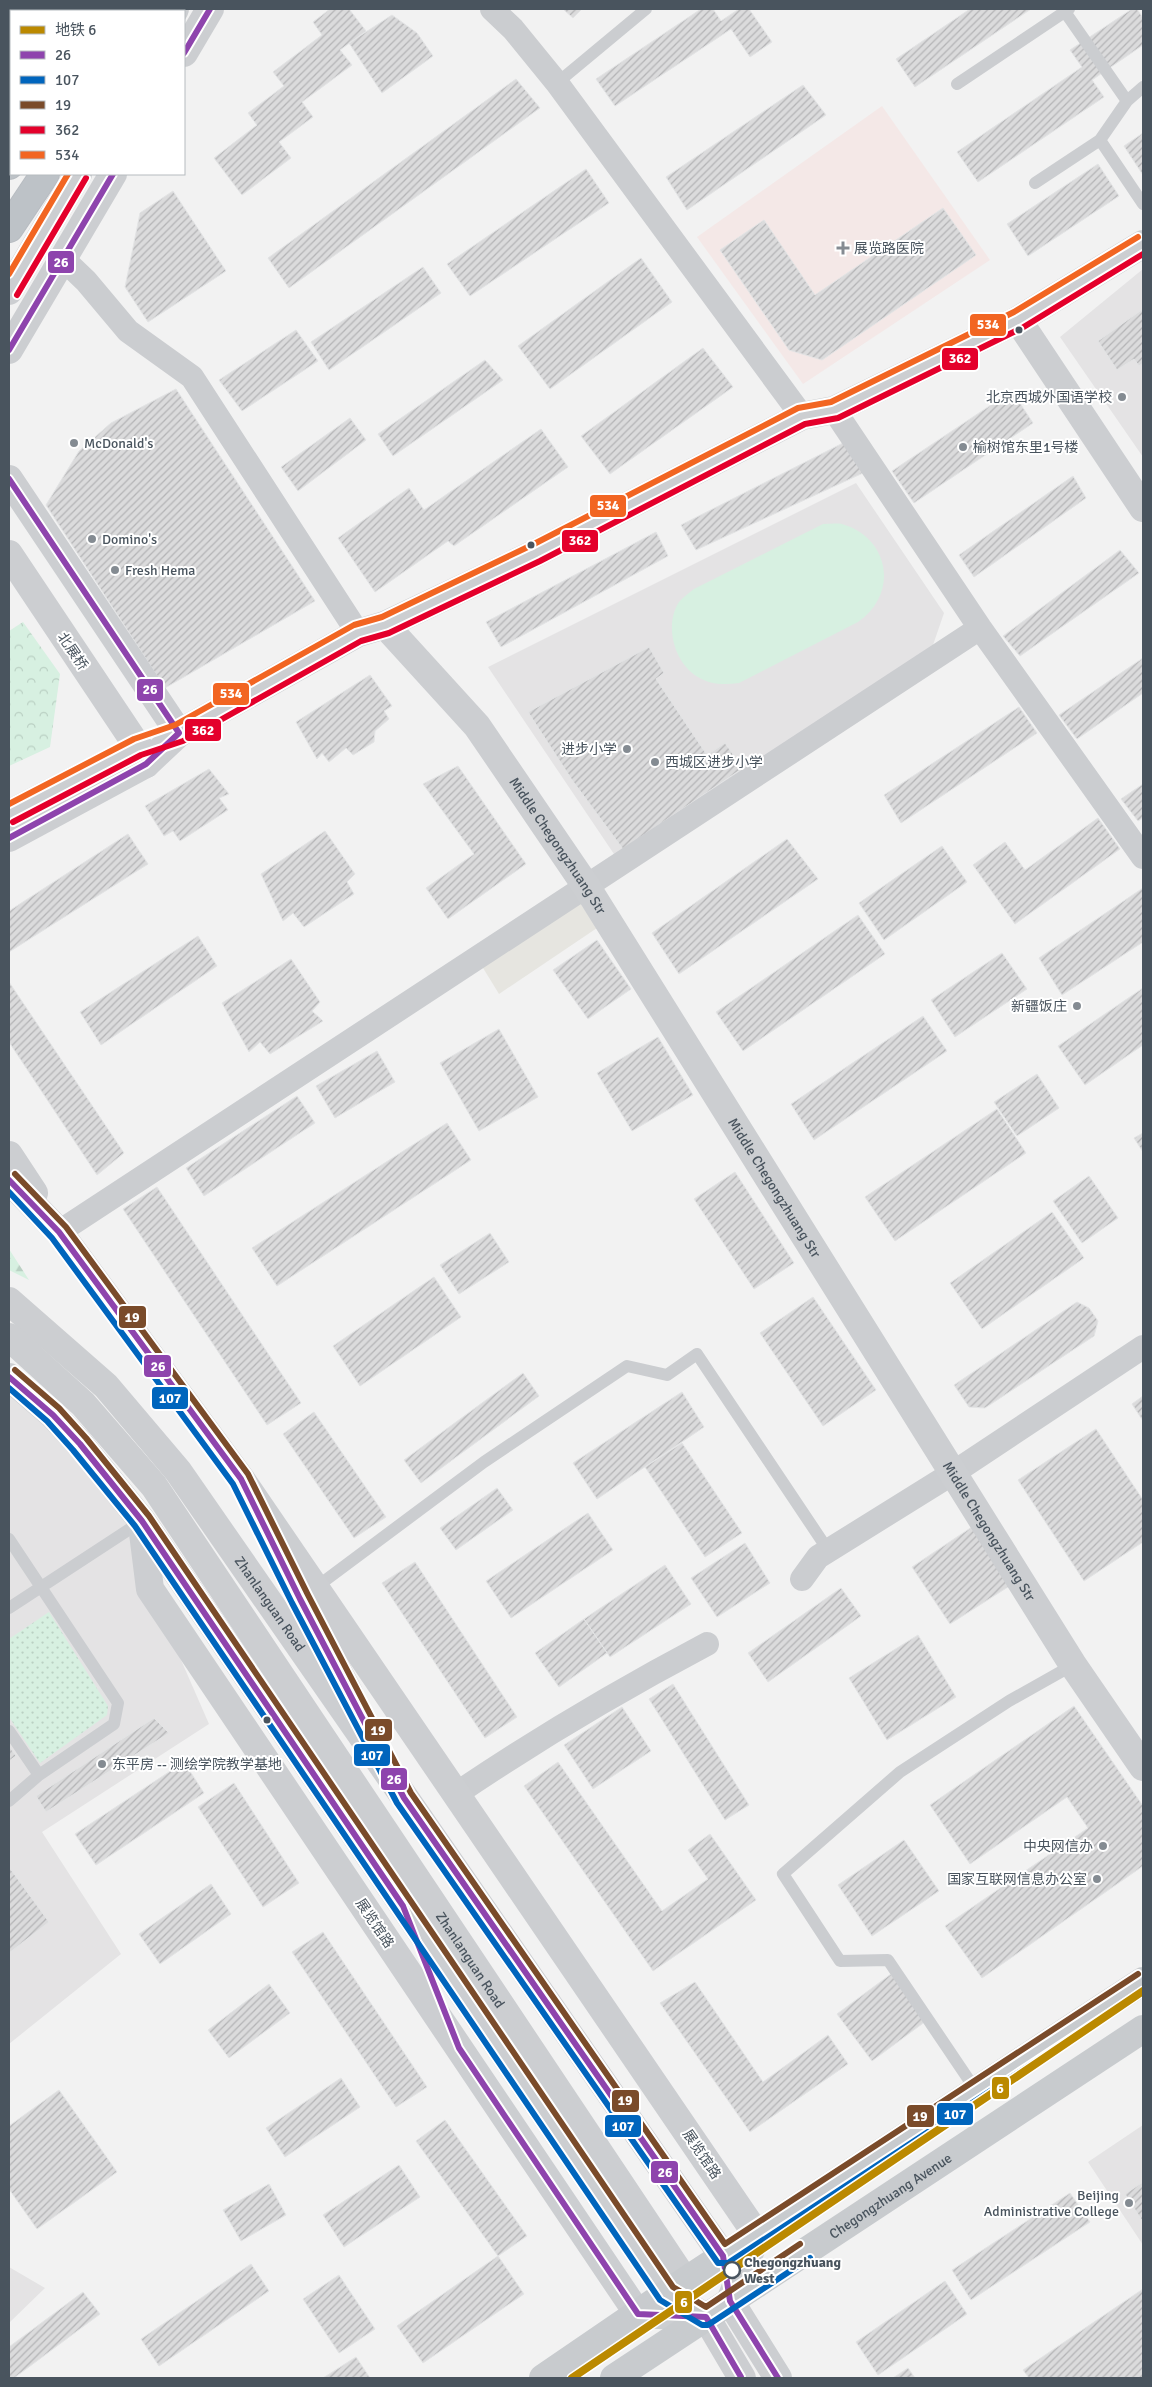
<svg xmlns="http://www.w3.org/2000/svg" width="1152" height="2387" viewBox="0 0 1152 2387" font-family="Signika,'Noto Sans SC',sans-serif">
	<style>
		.commercial { fill: #e6e5e0 }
		.education { fill: #e4e3e4 }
		.medical { fill: #f4e8e7 }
		.grass { fill: #d7f0e1 }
		.forest { fill: url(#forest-firs) }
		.park { fill: url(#park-crowns) }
		.garden { fill: url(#garden-dots) }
		.building { fill: url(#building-hatch); stroke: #e3e4e5 }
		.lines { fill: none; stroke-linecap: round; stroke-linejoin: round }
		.highway-casing { stroke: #b7bcc1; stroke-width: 30 }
		.lane { stroke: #cbcdd0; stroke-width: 12 }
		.street { stroke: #cbcdd0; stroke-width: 24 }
		.secondary { stroke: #ccced1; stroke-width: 28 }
		.primary { stroke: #c8cbce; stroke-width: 28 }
		.highway { stroke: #bdc2c7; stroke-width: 28 }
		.bus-1-casing { stroke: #fff; stroke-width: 10 }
		.bus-2-casing { stroke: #fff; stroke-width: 10 }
		.bus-3-casing { stroke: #fff; stroke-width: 10 }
		.bus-4-casing { stroke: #fff; stroke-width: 10 }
		.bus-5-casing { stroke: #fff; stroke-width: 10 }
		.bus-1 { stroke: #8e44ad; stroke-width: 6 }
		.bus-2 { stroke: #0065bd; stroke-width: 6 }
		.bus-3 { stroke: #7a4b2a; stroke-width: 6 }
		.bus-4 { stroke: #e4002b; stroke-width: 6 }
		.bus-5 { stroke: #f26522; stroke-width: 6 }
		.metro-1-casing { stroke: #fff; stroke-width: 11 }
		.metro-1 { stroke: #bb8900; stroke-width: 8 }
		.poi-dot { fill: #848b92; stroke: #fff; stroke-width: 2 }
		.bus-dot { fill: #49545e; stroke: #fff; stroke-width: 2 }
		.stop-dot { fill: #fff; stroke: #49545e; stroke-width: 2.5 }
		.labels { text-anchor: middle; stroke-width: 4; stroke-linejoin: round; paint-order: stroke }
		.poi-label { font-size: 14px; fill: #49545e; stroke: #fff; text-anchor: start }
		.street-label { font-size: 14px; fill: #49545e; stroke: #fff }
		.stop-label { font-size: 14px; font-weight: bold; fill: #49545e; stroke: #fff; text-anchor: start }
		.line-badge { stroke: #fff; stroke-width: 2 }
		.badge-label { font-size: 14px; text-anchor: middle; font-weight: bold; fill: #fff }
	</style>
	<defs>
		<pattern id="forest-firs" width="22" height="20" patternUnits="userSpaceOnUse" patternTransform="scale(1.25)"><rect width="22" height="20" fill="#d7f0e1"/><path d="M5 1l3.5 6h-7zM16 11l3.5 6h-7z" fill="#bad0c3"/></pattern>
		<pattern id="park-crowns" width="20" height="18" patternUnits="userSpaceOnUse" patternTransform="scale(1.25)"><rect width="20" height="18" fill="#d7f0e1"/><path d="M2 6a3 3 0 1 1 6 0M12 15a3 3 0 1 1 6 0" fill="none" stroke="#bad0c3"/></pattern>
		<pattern id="garden-dots" width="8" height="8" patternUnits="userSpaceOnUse" patternTransform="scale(1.25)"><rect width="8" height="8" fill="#d7f0e1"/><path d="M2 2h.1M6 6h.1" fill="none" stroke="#bad0c3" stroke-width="1.8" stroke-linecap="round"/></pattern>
		<pattern id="building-hatch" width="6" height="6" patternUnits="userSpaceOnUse" patternTransform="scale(1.25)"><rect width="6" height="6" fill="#dbdbdc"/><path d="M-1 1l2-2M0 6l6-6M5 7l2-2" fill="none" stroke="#b4b4b6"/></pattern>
	</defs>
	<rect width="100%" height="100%" fill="#f2f2f2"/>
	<!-- commercial -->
	<path class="commercial" d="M578,900l19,28 -98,66 -19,-31z"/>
	<!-- education -->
	<path class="education" d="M1143,269v188l-83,-120z
		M856,483l88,130 -11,32 -317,212 -128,-190z
		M9,1392l39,23 94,106 8,68 59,135 -167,108 79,122 -112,90z
		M1143,2125v120l-55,-83z
		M9,2267l36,21 -36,35z"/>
	<!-- medical -->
	<path class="medical" d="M882,106l108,154 -187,124 -106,-147z"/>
	<!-- grass -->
	<path class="grass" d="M823,524c6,0 13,-1 19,0 48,14 57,70 16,98l-119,61c-14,2 -29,2 -41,-6 -24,-14 -34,-52 -19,-75 4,-5 10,-9 15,-13z"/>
	<!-- forest -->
	<path class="forest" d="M9,1249l20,31 -20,-10z"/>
	<!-- park -->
	<path class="park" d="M23,622l37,52 -10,73 -41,19v-135z"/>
	<!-- garden -->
	<path class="garden" d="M49,1612l59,94 -1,9 -67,48 -31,-46v-78z"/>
	<!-- building -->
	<path class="building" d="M330,9h19l17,22 -26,19 12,15 -50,37 11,15 -34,25 12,16 -49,37 -28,-37 43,-33 -9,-12 36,-27 -11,-14 49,-37 -9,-13z
		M563,9h19l-9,9z
		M701,9h12l8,12 18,-12h10l23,33 -22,15 -19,-28 -116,77 -19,-27z
		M970,9h61l-116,78 -19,-28z
		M1132,9h5l6,9v27l-51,35 12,17 -126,85 -21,-30 125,-85 -12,-17z
		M392,15l25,18 16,23 -51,37 -33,-50z
		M516,79l24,29 -251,180 -21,-30z
		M803,85l23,30 -139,95 -21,-33z
		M1143,133v42l-19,-29z
		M1098,164l21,32 -91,60 -21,-32z
		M586,169l23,34 -139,93 -23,-32z
		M173,191l53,80 -78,51 -23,-35 15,-74z
		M943,208l33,47 -154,105 -33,-10 -69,-100 44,-30 51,75z
		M641,258l31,44 -122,87 -32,-43z
		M423,267l18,26 -112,77 -18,-28z
		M1143,309v54l-4,3 -5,-7 -17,11 -19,-29z
		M296,330l22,31 -76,50 -23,-31z
		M703,348l30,39 -123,87 -29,-38z
		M485,360l18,20 -110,76 -15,-22z
		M176,389l139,212 -150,87 -119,-183 33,-54 32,-28z
		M1012,391l21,32 -119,80 -22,-32z
		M350,418l16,22 -68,51 -17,-24z
		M541,429l27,38 -114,79 -6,-5 -73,51 -37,-54 71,-50 15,22z
		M847,441l16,32 -167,77 -15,-25z
		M1073,476l13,22 -112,79 -15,-22z
		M656,532l12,24 -167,91 -15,-25z
		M1120,550l19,23 -119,83 -17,-20z
		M649,647l15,26 -8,6 51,76 18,-12 18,25 -120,81 -51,-69 -44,-68z
		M1143,658v35l-66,46 -18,-24z
		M370,675l22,31 -8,5 5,8 -14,12 -1,11 -21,13 -7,-7 -17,14 -7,-9 -5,6 -21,-37z
		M1019,707l18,26 -136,90 -17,-28z
		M458,766l68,98 -78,55 -22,-31 48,-34 -51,-70z
		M209,769l20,25 -10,4 9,12 -48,31 -7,-10 -9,5 -19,-30z
		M1143,784v34l-5,3 -17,-22z
		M1098,818l22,31 -105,75 -42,-59 32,-23 20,28z
		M325,831l30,43 -8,8 7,12 -50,33 -11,-14 -10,8 -22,-47z
		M128,834l20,30 -139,88v-41z
		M787,839l31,40 -139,95 -27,-41z
		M942,846l25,36 -83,58 -25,-37z
		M1143,888v54l-81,53 -23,-37z
		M858,915l27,39 -142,97 -27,-39z
		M198,936l19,30 -116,79 -21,-33z
		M597,940l34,49 -43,30 -35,-49z
		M1002,953l25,36 -72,48 -24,-37z
		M291,959l29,43 -8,9 11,10 -53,33 -10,-12 -11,10 -27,-49z
		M9,982l115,171 -27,22 -88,-133z
		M1143,988v57l-58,40 -27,-39z
		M923,1016l24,35 -133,89 -23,-36z
		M499,1029l39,68 -59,34 -39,-68z
		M658,1037l35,58 -61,36 -35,-58z
		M377,1051l18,31 -60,36 -19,-32z
		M1037,1074l22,34 -42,28 -23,-34z
		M297,1096l18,27 -111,73 -18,-28z
		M997,1109l29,44 -131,88 -30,-44z
		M447,1123l24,37 -194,126 -25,-38z
		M1143,1133v19l-9,-14z
		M735,1172l59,91 -40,26 -60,-90z
		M1089,1176l29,42 -36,25 -29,-42z
		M157,1187l144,216 -34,22 -144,-216z
		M1052,1212l32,46 -102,71 -32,-46z
		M490,1233l19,29 -50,32 -19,-29z
		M434,1277l27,40 -101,69 -27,-40z
		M813,1297l63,93 -53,36 -63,-93z
		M1077,1302l12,6 9,13 -4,15 -109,72 -16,-1 -15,-22z
		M523,1373l16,23 -118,87 -17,-23z
		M682,1392l22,35 -107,72 -24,-36z
		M1143,1396v25l-11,-17z
		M314,1412l72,105 -32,21 -71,-104z
		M1096,1429l47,71v42l-59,39 -66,-101z
		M682,1443l60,90 -37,24 -60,-90z
		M497,1488l16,22 -57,40 -16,-22z
		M588,1513l25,37 -102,68 -25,-37z
		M972,1527l39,58 -61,39 -38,-57z
		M745,1543l25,40 -53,34 -26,-39z
		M415,1562l102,155 -32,21 -103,-155z
		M665,1565l26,39 -81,53 -26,-38z
		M841,1588l20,28 -93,66 -20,-29z
		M584,1619l23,34 -48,34 -24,-34z
		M918,1635l38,62 -69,43 -38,-62z
		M673,1684l76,121 -24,15 -76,-121z
		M1074,1706l69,100v60l-161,112 -37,-52 143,-98 -21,-31 -97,67 -40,-59z
		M622,1707l29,44 -58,38 -29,-44z
		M154,1718l15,15 -123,79 -10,-16z
		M9,1746l7,10 -7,5z
		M184,1762l20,31 -108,72 -21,-31z
		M558,1762l104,149 46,-32 -20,-29 22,-16 46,66 -103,71 -129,-185z
		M234,1783l65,100 -36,24 -65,-100z
		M904,1840l35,51 -67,45 -34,-51z
		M9,1867l40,55 -40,31z
		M211,1884l20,30 -71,50 -21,-30z
		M323,1932l104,155 -31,20 -104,-155z
		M891,1974l35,47 -54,40 -35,-47z
		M695,1982l68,100 65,-47 20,29 -98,68 -90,-129z
		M269,1984l21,29 -61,45 -21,-28z
		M341,2078l19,29 -75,50 -19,-29z
		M59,2090l58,82 -80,57 -28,-40v-63z
		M445,2120l82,116 -29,20 -82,-115z
		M399,2165l21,32 -76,50 -21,-32z
		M1143,2182v40l-18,-28z
		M269,2184l17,31 -45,26 -18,-31z
		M1070,2193l20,29 -119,78 -19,-30z
		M498,2256l26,38 -101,69 -26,-37z
		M251,2264l18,27 -110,75 -18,-27z
		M339,2275l36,54 -36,24 -36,-54z
		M945,2281l22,33 -89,61 -22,-33z
		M1143,2289v89h-114l-6,-8z
		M83,2292l17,22 -86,64h-5v-31z
		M356,2357l14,21h-47z
		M908,2368l7,10h-22z"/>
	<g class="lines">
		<!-- highway casing -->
		<g class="highway-casing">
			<path id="highway" d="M106,11l1,-2
				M148,11l2,-2
				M9,165l2,-4
				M9,228l36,-54"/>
		</g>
		<!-- lane -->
		<path class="lane" d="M1063,9l64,92 -27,39 43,64
			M557,83l89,-74
			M957,84l112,-75
			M1127,101l16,-14
			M1035,183l65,-43
			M9,1539l109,164 -4,21 -75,51
			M315,1588l169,-126 143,-96 40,9 30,-21 131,196
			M9,1608l133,-87
			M9,1731l30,44 -30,26
			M975,2089l-87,-129 -48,1 -57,-87 117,-102 109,-71 64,-36"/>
		<!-- street -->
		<path class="street" d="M492,9l21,20 44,54 245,333
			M62,258l24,23 42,50 64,46 166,256
			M834,410l146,218 163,229
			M59,1232l921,-604
			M802,1579l16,-22 135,-84 190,-126
			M456,1794c81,-55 164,-104 251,-150"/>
		<!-- secondary -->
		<g class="secondary">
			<path d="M44,11l2,-2"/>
			<path d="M174,11l1,-2"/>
			<path d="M9,19l2,-3"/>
			<path d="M184,53l26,-44"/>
			<path d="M9,76l2,-5"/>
			<path d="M9,291l69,-117"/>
			<path d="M1018,320l125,188"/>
			<path d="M9,350l104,-176"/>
			<path d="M9,479l170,254"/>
			<path d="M9,554l129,193 8,17"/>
			<path id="s1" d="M385,625l92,101 109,160 487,779 70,102"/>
			<path d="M9,814l130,-67"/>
			<path d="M9,838l137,-74 33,-31 179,-100 27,-8 151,-72 266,-137 32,-6 184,-90 125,-76"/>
			<path d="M9,1155l25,38"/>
			<path d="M9,1180l50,52 182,247 516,756 -27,66 48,77"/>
			<path id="s2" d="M9,1301l97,85 72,85 545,785"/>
			<path id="s3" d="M9,1337l74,67 71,82 531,795"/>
			<path d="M9,1377l44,38 27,29 62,77 525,773 39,23 36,61"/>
			<path d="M142,1525l8,64 488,725 63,3"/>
			<path d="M284,1566l65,127"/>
		</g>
		<!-- primary -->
		<g class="primary">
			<path d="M543,2378l142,-97 458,-300"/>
			<path id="s4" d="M614,2378l529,-349"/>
		</g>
		<!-- highway -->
		<use href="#highway" class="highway"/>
		<!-- bus-1 casing -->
		<g class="bus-1-casing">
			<path id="bus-1" d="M184,53l26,-44
				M9,350l104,-176
				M9,479l170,254 -33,31 -137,74
				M9,1180l50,52 182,247 59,120 104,199 319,458 7,45 48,77
				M9,1377l44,38 27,29 62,77 261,385 56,142 179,266 68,3 35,60"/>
		</g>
		<!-- bus-2 casing -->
		<g class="bus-2-casing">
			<path id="bus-2" d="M9,1192l43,46 181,246 59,119 105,200 321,460h10l415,-272
				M9,1388l38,33 26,29 62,76 525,774 42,25h6l102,-67"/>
		</g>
		<!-- bus-3 casing -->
		<g class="bus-3-casing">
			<path id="bus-3" d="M15,1174l51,53 182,247 60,121 103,198 314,451 413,-270
				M15,1370l44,38 27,30 63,78 524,771 33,20 94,-63"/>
		</g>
		<!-- bus-4 casing -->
		<g class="bus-4-casing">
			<path id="bus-4" d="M17,295l69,-117
				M13,822l128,-67 42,-14 178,-100 28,-8 151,-72 265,-137 33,-6 184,-90 121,-74"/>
		</g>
		<!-- bus-5 casing -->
		<g class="bus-5-casing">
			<path id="bus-5" d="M9,274l59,-100
				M9,804l125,-65 41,-14 179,-100 28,-8 150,-72 266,-137 33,-6 183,-90 124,-75"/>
		</g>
		<!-- bus-1 -->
		<use href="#bus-1" class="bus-1"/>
		<!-- bus-2 -->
		<use href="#bus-2" class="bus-2"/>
		<!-- bus-3 -->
		<use href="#bus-3" class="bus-3"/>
		<!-- bus-4 -->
		<use href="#bus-4" class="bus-4"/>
		<!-- bus-5 -->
		<use href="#bus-5" class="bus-5"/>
		<!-- metro-1 casing -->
		<g class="metro-1-casing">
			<path id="metro-1" d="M572,2378l571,-387"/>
		</g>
		<!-- metro-1 -->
		<use href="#metro-1" class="metro-1"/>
	</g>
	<!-- markers -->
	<g class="poi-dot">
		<path d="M840.5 240.5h5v5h5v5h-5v5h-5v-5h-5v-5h5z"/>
		<circle cx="1122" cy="397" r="5"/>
		<circle cx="74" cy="443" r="5"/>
		<circle cx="963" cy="447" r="5"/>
		<circle cx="92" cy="539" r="5"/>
		<circle cx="115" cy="570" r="5"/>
		<circle cx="627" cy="749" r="5"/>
		<circle cx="655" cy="762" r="5"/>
		<circle cx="1077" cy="1006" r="5"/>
		<circle cx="102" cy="1764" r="5"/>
		<circle cx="1103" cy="1846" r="5"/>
		<circle cx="1097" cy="1879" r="5"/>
		<circle cx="1129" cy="2203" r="5"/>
	</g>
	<g class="bus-dot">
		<circle cx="1019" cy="330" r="4.5"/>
		<circle cx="531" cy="545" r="4.5"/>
		<circle cx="267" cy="1720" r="4.5"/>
	</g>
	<circle class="stop-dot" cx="732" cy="2270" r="8"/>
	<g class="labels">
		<!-- poi labels -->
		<g class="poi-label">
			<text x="854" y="253">展览路医院</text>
			<text x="1112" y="402" text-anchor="end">北京西城外国语学校</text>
			<text x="84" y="448">McDonald's</text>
			<text x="973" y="452">榆树馆东里1号楼</text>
			<text x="102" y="544">Domino's</text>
			<text x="125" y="575">Fresh Hema</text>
			<text x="617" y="754" text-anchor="end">进步小学</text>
			<text x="665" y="767">西城区进步小学</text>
			<text x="1067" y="1011" text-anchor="end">新疆饭庄</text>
			<text x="112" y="1769">东平房 -- 测绘学院教学基地</text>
			<text x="1093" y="1851" text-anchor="end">中央网信办</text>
			<text x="1087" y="1884" text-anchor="end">国家互联网信息办公室</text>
			<text x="1119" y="2200" text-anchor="end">Beijing<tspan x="1119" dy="16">Administrative College</tspan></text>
		</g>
		<!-- street labels -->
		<g class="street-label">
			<text transform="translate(73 651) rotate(56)" y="5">北展桥</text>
			<text dy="5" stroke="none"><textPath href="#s1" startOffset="281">Middle Chegongzhuang Str</textPath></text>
			<text dy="5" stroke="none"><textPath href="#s1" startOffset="686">Middle Chegongzhuang Str</textPath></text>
			<text dy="5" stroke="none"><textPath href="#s1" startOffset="1091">Middle Chegongzhuang Str</textPath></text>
			<text dy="5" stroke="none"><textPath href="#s2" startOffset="402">Zhanlanguan Road</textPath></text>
			<text transform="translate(375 1923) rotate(56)" y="5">展览馆路</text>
			<text dy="5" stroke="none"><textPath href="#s3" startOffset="778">Zhanlanguan Road</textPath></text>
			<text transform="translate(702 2154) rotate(56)" y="5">展览馆路</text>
			<text dy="5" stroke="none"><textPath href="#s4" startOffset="331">Chegongzhuang Avenue</textPath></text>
		</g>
		<!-- stop labels -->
		<g class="stop-label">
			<text x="744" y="2267">Chegongzhuang<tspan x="744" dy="16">West</tspan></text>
		</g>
	</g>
	<g class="line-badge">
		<rect x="47" y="250" width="28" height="24" rx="5" fill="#8e44ad"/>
		<rect x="969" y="313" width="38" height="24" rx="5" fill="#f26522"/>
		<rect x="941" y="347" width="38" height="24" rx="5" fill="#e4002b"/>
		<rect x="589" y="494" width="38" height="24" rx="5" fill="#f26522"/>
		<rect x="561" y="529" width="38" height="24" rx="5" fill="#e4002b"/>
		<rect x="136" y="678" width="28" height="24" rx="5" fill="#8e44ad"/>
		<rect x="212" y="682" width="38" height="24" rx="5" fill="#f26522"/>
		<rect x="184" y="718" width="38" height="24" rx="5" fill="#e4002b"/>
		<rect x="118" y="1305" width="29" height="24" rx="5" fill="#7a4b2a"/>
		<rect x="143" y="1354" width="29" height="24" rx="5" fill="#8e44ad"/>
		<rect x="151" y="1386" width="38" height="24" rx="5" fill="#0065bd"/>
		<rect x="364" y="1718" width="29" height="24" rx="5" fill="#7a4b2a"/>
		<rect x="353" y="1743" width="38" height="24" rx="5" fill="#0065bd"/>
		<rect x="380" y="1767" width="28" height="24" rx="5" fill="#8e44ad"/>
		<rect x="991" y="2076" width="19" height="24" rx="5" fill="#bb8900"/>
		<rect x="611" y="2089" width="29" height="24" rx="5" fill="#7a4b2a"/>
		<rect x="936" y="2102" width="38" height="24" rx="5" fill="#0065bd"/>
		<rect x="906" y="2104" width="29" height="24" rx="5" fill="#7a4b2a"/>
		<rect x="604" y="2114" width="38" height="24" rx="5" fill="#0065bd"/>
		<rect x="650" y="2160" width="29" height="24" rx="5" fill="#8e44ad"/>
		<rect x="674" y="2290" width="19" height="24" rx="5" fill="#bb8900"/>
	</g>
	<g class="badge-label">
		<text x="61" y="267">26</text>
		<text x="988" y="329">534</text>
		<text x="960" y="363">362</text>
		<text x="608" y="510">534</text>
		<text x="580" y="545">362</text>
		<text x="150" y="694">26</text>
		<text x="231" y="698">534</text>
		<text x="203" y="735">362</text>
		<text x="132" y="1322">19</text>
		<text x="158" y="1371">26</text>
		<text x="170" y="1403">107</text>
		<text x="378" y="1735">19</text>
		<text x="372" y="1760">107</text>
		<text x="394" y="1784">26</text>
		<text x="1000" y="2093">6</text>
		<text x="625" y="2105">19</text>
		<text x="955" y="2119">107</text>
		<text x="920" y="2121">19</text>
		<text x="623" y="2131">107</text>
		<text x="665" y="2177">26</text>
		<text x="684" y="2307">6</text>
	</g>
	<!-- border -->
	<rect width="1152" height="2387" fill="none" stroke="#49545e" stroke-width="20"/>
	<!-- legend -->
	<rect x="10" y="10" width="175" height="165" fill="#ffffff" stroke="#b6bbbf"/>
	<rect x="20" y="26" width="25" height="8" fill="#bb8900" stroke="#b6bbbf"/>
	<text x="55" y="35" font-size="15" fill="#49545e">地铁 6</text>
	<rect x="20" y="51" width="25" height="8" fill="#8e44ad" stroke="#b6bbbf"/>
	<text x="55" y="60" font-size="15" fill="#49545e">26</text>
	<rect x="20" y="76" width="25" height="8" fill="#0065bd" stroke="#b6bbbf"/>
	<text x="55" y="85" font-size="15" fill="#49545e">107</text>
	<rect x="20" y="101" width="25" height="8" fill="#7a4b2a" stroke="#b6bbbf"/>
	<text x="55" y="110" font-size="15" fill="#49545e">19</text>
	<rect x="20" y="126" width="25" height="8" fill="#e4002b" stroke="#b6bbbf"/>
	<text x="55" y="135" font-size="15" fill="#49545e">362</text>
	<rect x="20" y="151" width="25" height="8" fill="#f26522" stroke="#b6bbbf"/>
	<text x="55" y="160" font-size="15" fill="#49545e">534</text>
</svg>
